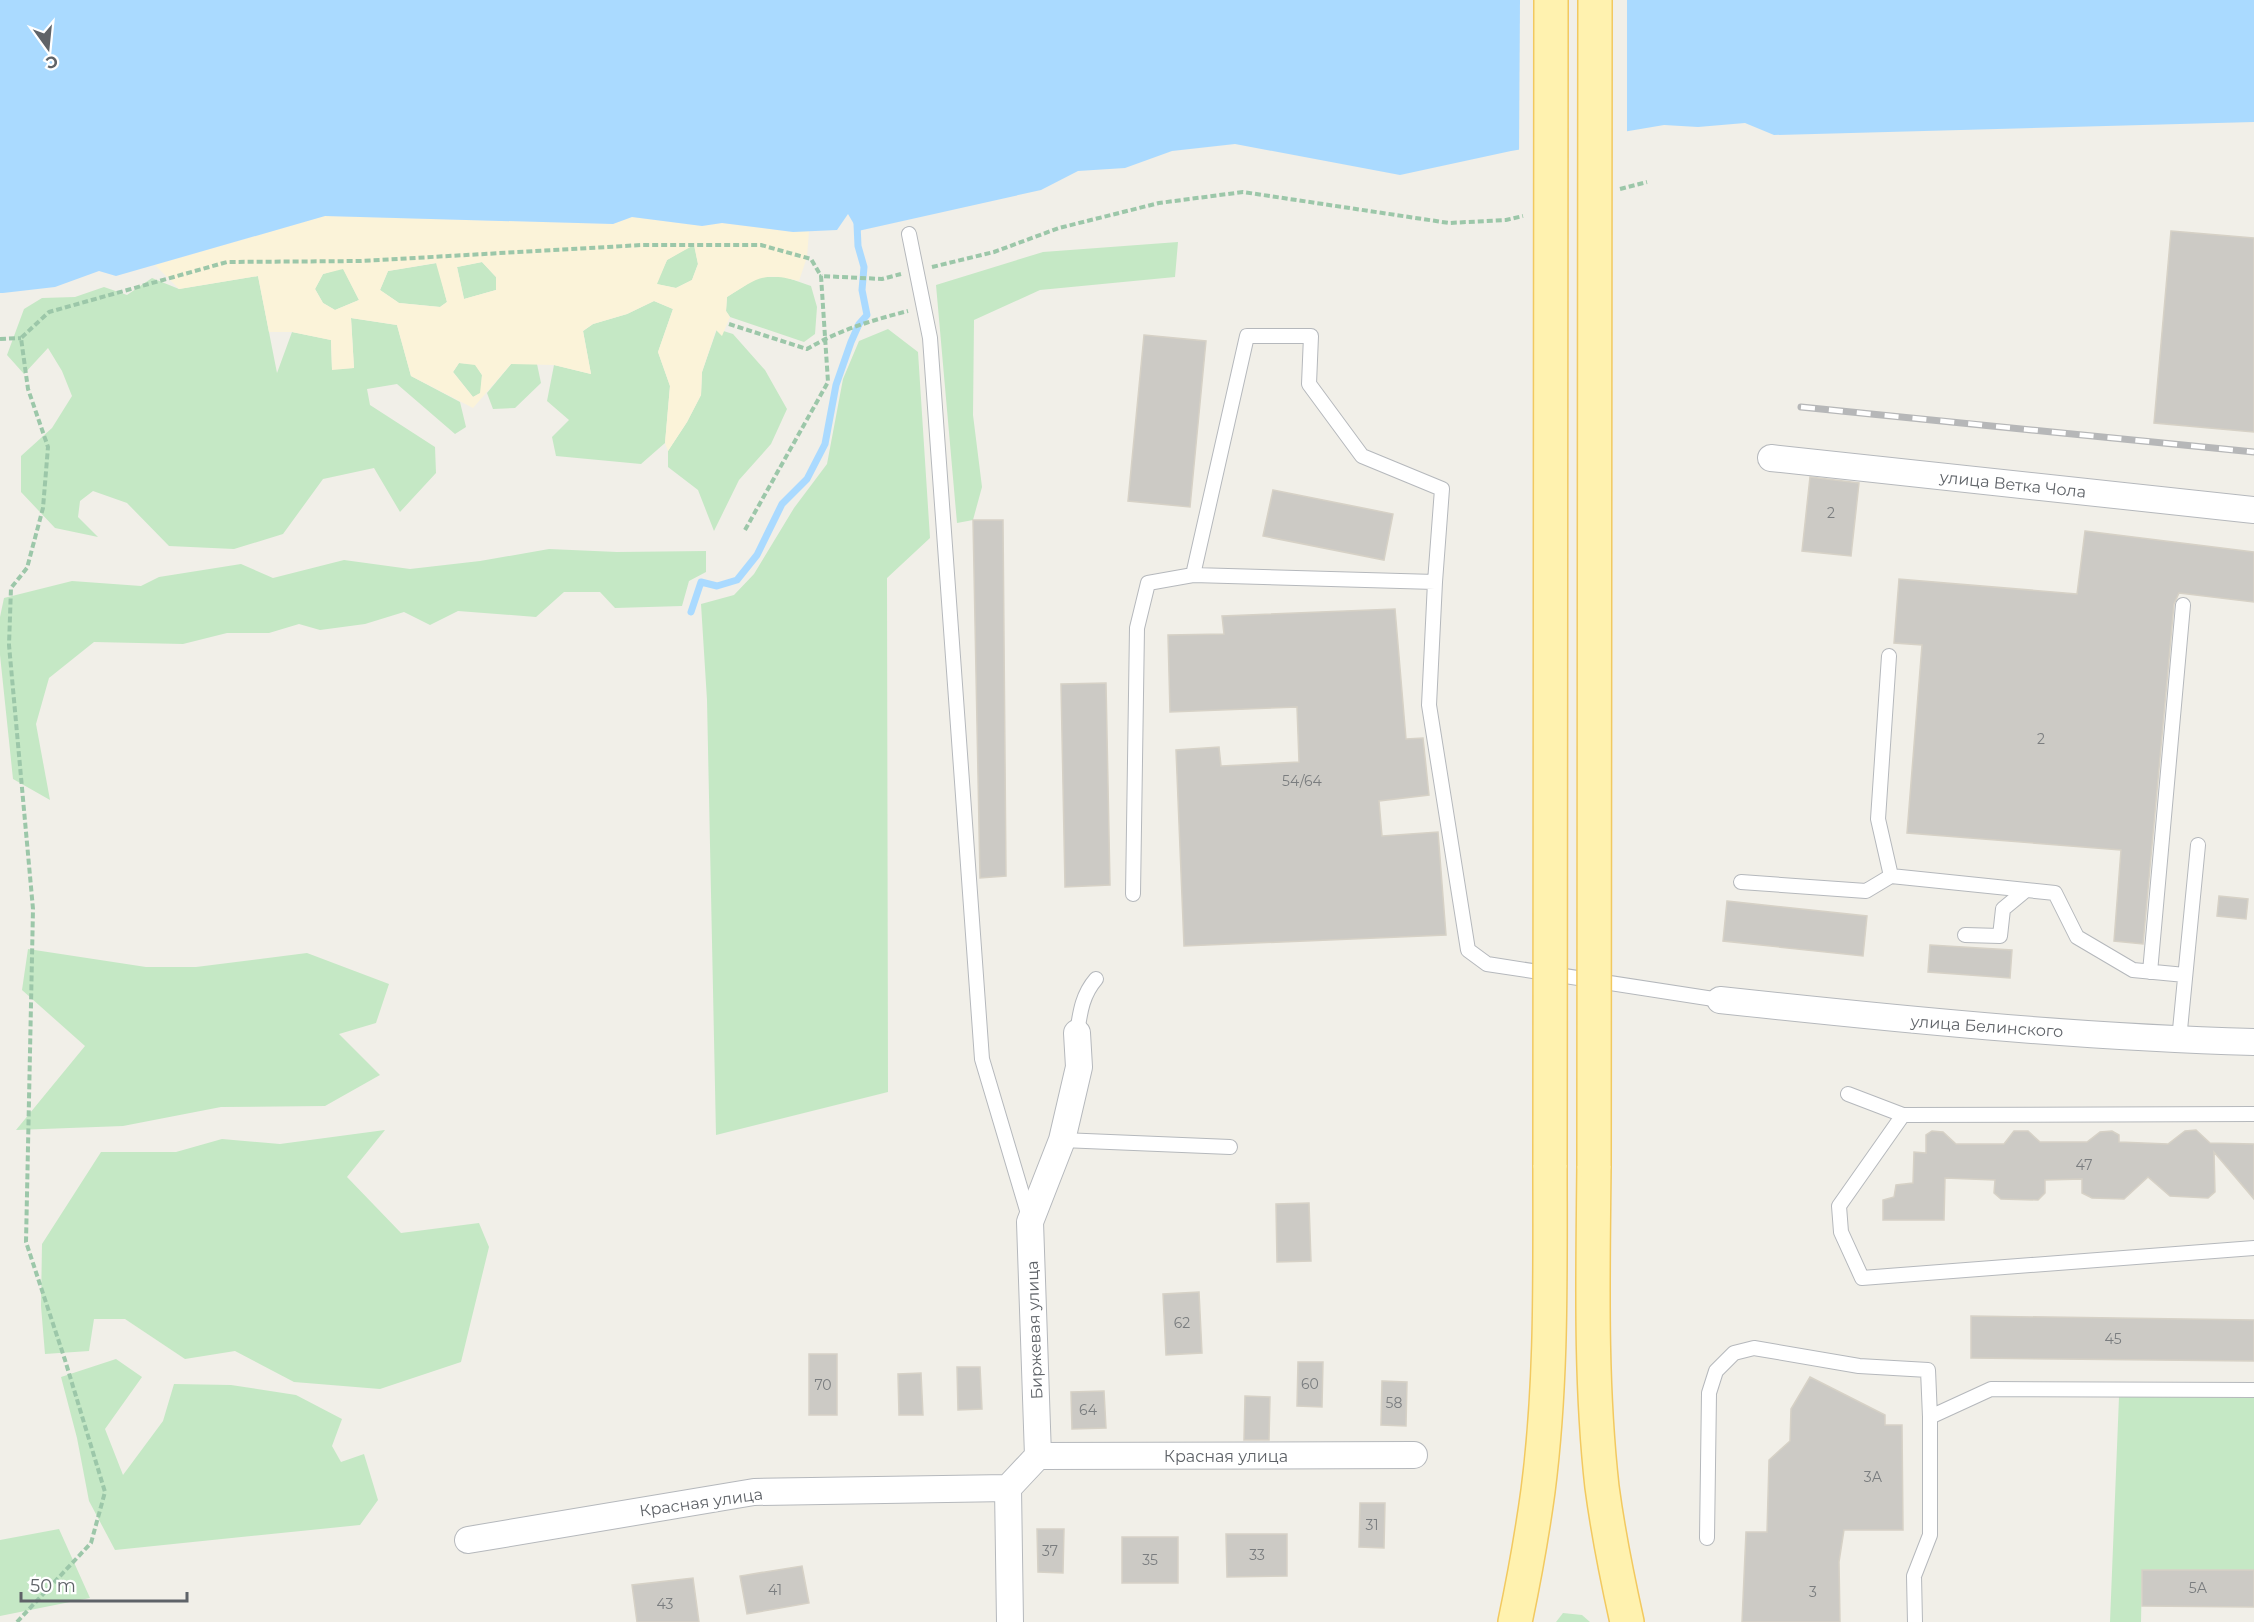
<svg xmlns="http://www.w3.org/2000/svg" width="2254" height="1622" viewBox="0 0 2254 1622" font-family="Montserrat,sans-serif">
	<style>
		.green { fill: #c5e8c5 }
		.sand { fill: #fbf3d9; fill-rule: evenodd }
		.water { fill: #aadaff }
		.pier { fill: #f1efe8 }
		.lines { fill: none; stroke-linecap: round; stroke-linejoin: round }
		.stream { stroke: #aadaff; stroke-width: 7 }
		.building { fill: #cccac5; stroke: #d6d1c6; stroke-width: 1.5 }
		.lane-casing { stroke: #b5b8bc; stroke-width: 16 }
		.street-casing { stroke: #b5b8bc; stroke-width: 28 }
		.primary-casing { stroke: #f2c960; stroke-width: 36 }
		.path { stroke: #9cc7a9; stroke-width: 4; stroke-dasharray: 6 3; stroke-linecap: butt }
		.lane { stroke: #fff; stroke-width: 14 }
		.street { stroke: #fff; stroke-width: 26 }
		.primary { stroke: #fff2af; stroke-width: 33 }
		.rail-casing { stroke: #b6b7b8; stroke-width: 7 }
		.rail { stroke: #fff; stroke-width: 4.5; stroke-dasharray: 14; stroke-linecap: butt }
		.primary-bridge-casing { stroke: #f2c960; stroke-width: 36; stroke-linecap: butt }
		.primary-bridge { stroke: #fff2af; stroke-width: 33 }
		.labels { text-anchor: middle; stroke-width: 4.5; stroke-linejoin: round; paint-order: stroke }
		.number-label { font-size: 14px; fill: #7a7d7f }
		.street-label { font-size: 16px; fill: #5f6368; stroke: #fff }
	</style>
	<rect width="100%" height="100%" fill="#f1efe8"/>
	<!-- green -->
	<path class="green" d="M1178,242l-3,35 -135,13 -66,30 -1,95 9,72 -9,33 -16,3 -21,-238 107,-33z
		M694,244l4,20 -6,16 -16,8 -20,-4 11,-24z
		M482,262l14,15v13l-32,9 -7,-32z
		M437,263l10,39 -7,5 -41,-4 -19,-13 8,-19z
		M343,268l16,32 -24,10 -12,-7 -8,-14 8,-15z
		M258,276l19,97 15,-41 39,8 1,29 22,-1 -3,-50 46,7 14,51 49,26 6,25 -11,7 -58,-50 -30,5 3,16 65,42 1,26 -36,39 -26,-44 -51,11 -40,55 -49,15 -65,-3 -42,-43 -34,-12 -13,10 -2,16 20,20 -43,-9 -34,-36v-36l31,-28 20,-32 -10,-25 -14,-23 -24,26 -17,-19 17,-46 18,-11 33,-1 29,-10 23,8 25,-17 27,11z
		M758,277h27l26,9 6,21 -2,27 -11,8 -74,-25 -4,-6 1,-14z
		M654,301l19,8 -15,43 12,34 -5,57 -24,21 -85,-8 -4,-19 17,-17 -22,-19 7,-36 37,9 -8,-43 10,-7 34,-10z
		M717,329l16,5 32,36 22,39 -16,35 -32,36 -25,51 -16,-41 -30,-23v-16l19,-29 14,-27 1,-23z
		M888,329l30,23 12,186 -43,40 1,514 -172,43 -9,-435 -6,-96 33,-9 20,-21 40,-66 33,-44 16,-85 16,-38z
		M459,363l16,1 7,11 -1,18 -8,4 -20,-25z
		M511,364h26l4,19 -26,25 -22,1 -6,-16z
		M549,549l68,3 89,-1v21l-17,9 -7,25 -67,2 -15,-16h-36l-28,25 -78,-6 -28,14 -26,-13 -39,12 -45,6 -21,-6 -30,9h-42l-44,11 -89,-2 -45,36 -13,46 14,76 -37,-21 -13,-124v-38l4,-19 68,-17 69,5 18,-9 82,-13 32,14 71,-18 66,9 70,-8z
		M28,949l118,18h50l111,-14 82,31 -13,39 -37,11 41,41 -55,31 -104,1 -98,19 -107,4 69,-84 -63,-56z
		M385,1130l-38,47 54,56 78,-10 10,24 -28,115 -81,27 -86,-7 -59,-31 -50,8 -60,-40h-31l-5,32 -44,3 -4,-48 1,-62 59,-92h75l46,-13 58,5z
		M116,1359l26,18 -37,52 18,46 40,-54 11,-37 57,1 65,10 46,24 -10,27 9,16 23,-8 14,46 -18,25 -245,25 -26,-49 -12,-63 -16,-61z
		M2119,1397h135v173h-112l-1,52h-31z
		M59,1529l31,69 -90,18v-76z
		M1563,1613l19,2 8,7h-34z"/>
	<!-- sand -->
	<path class="sand" d="M325,216l288,8 19,-7 70,9 20,-3 71,9 16,-1 -2,26 -8,24c-37,-10 -42,-2 -72,16l-1,14 4,6 -8,19 -6,-6 -14,42 -1,23 -14,27 -19,29 -3,-8 5,-57 -12,-34 15,-43 -19,-8 -27,13 -34,10 -10,7 8,43 -37,-9 -43,-1 -38,44 -62,-32 -14,-51 -46,-7 3,50 -22,2 -1,-30 -39,-8h-23l-11,-56 -79,13 -24,-24zM694,245l4,19 -6,16 -16,8 -19,-4 10,-24zM482,262l14,15v13l-32,9 -7,-32zM436,263l11,39 -7,5 -41,-4 -19,-13 8,-19zM343,269l16,31 -24,10 -12,-7 -8,-14 8,-15zM459,363l16,2 7,10 -2,18 -7,4 -20,-25z"/>
	<!-- water -->
	<path class="water" d="M0,0h2254v122l-480,13 -29,-12 -47,4 -34,-2 -153,26 -111,24 -165,-31 -63,7 -47,17 -47,3 -37,19 -183,41 -10,-17 -11,16 -44,2 -71,-9 -20,3 -70,-9 -19,7 -288,-8 -209,60 -17,-5 -44,16 -52,6h-3z"/>
	<!-- pier -->
	<path class="pier" d="M1520,0h107v134l-108,19z"/>
	<g class="lines">
		<!-- stream -->
		<path class="stream" d="M691,612l10,-30 16,4 20,-6 20,-25 25,-51 25,-25 18,-35 11,-59 15,-43 8,-18 8,-9 -5,-25 2,-23 -6,-21 -1,-22"/>
	</g>
	<!-- building -->
	<path class="building" d="M2171,231l83,7v194l-100,-9z
		M1144,335l62,6 -16,166 -62,-6z
		M1810,477l49,6 -8,73 -49,-5z
		M1273,490l120,24 -9,46 -121,-24z
		M973,520h30l3,356 -26,2z
		M2085,531l169,21v50l-75,-9 -5,11 -31,340 -29,-3 7,-91 -214,-17 15,-188 -28,-2 5,-64 178,15z
		M1395,609l11,130 17,-1 6,57 -50,6 3,35 56,-4 8,103 -262,11 -8,-196 43,-3 2,19 78,-4 -2,-55 -127,5 -2,-77 56,-1 -2,-18z
		M1106,683l4,202 -45,2 -4,-203z
		M2219,896l29,3 -2,20 -29,-3z
		M1727,901l140,15 -4,40 -140,-15z
		M1930,945l82,5 -2,28 -82,-6z
		M2196,1130l14,13 44,1v55l-40,-47 1,40 -7,6 -38,-2 -22,-19 -24,22 -32,-1 -10,-5v-14l-37,1v13l-7,7 -37,-1 -7,-6 1,-13 -50,-2 -1,42h-61v-20l11,-3 2,-12 17,-2 1,-31 12,1v-18l6,-4 11,1 13,12h48l10,-13h14l12,11h47l13,-10 12,-1 7,4v7l49,2 17,-13z
		M1309,1203l2,58 -34,1 -1,-58z
		M1199,1292l3,61 -36,2 -3,-61z
		M1971,1316l283,4v41l-283,-3z
		M809,1354h28v61h-28z
		M1298,1362h25l-1,45 -25,-1z
		M957,1367h23l2,42 -24,1z
		M921,1373l2,42h-24l-1,-41z
		M1810,1377l75,38v10h17l1,105h-59l-5,32 1,60h-98l4,-90h21l2,-72 21,-19 1,-32z
		M1382,1381l25,1 -1,44 -25,-1z
		M1104,1391l2,37 -34,1 -1,-37z
		M1245,1396l25,1 -1,43h-25z
		M1360,1503h25l-1,45 -25,-1z
		M1037,1529h27l-1,44 -25,-1z
		M1226,1534h61v42l-60,1z
		M1122,1537h56v46h-56z
		M802,1566l7,37 -62,11 -7,-38z
		M2142,1570h112v37l-112,-1z
		M693,1578l6,44h-62l-5,-37z"/>
	<g class="lines">
		<!-- lane casing -->
		<g class="lane-casing">
			<path id="lane" d="M909,234l21,104 52,721 47,158
				M1193,575l54,-239h64l-2,48 53,72 80,33 -7,93
				M1889,656l-11,163 13,57
				M1741,882l125,9 25,-15 164,17 22,44 56,33 52,5
				M1133,894l4,-266 11,-45 45,-8 242,7 -6,123 39,245 19,14 233,36
				M1965,935l35,1 3,-27 23,-19
				M2150,972l33,-367
				M1077,1033c3,-20 5,-38 19,-54
				M2179,1040l19,-195
				M1848,1094l55,21 351,-1
				M1903,1115l-64,91 2,26 21,46 392,-30
				M1062,1140l168,7
				M1707,1538l2,-145 7,-22 18,-18 20,-5 105,18 69,4 2,47
				M1915,1622l-1,-46 16,-41v-118l61,-28 263,1"/>
		</g>
		<!-- street casing -->
		<g class="street-casing">
			<path id="street" d="M1771,458l483,52
				M1720,1000c177,19 355,37 534,42
				M1038,1456l376,-1
				M468,1540l286,-48 254,-4
				M1010,1622l-2,-134 30,-32 -8,-234 32,-82 17,-73 -2,-34"/>
		</g>
		<!-- primary casing -->
		<g class="primary-casing">
			<path id="primary" d="M1594,1166c-1,106 -4,214 8,321 6,45 15,90 25,135
				M1515,1622c9,-43 17,-87 23,-131 14,-108 12,-217 12,-326"/>
		</g>
		<!-- path -->
		<path class="path" d="M1620,189l27,-7
			M932,267l62,-15 65,-24 100,-25 84,-11 206,31 57,-3 17,-4
			M729,324l78,25c32,-19 66,-29 101,-38
			M0,339l21,-1
			M745,530l83,-148 -7,-106 61,3 19,-5
			M17,1622l74,-79 14,-51 -40,-132 -39,-118 7,-333 -24,-264 2,-57 16,-20 16,-60 5,-61 -20,-58 -7,-51 28,-26 178,-50 134,-1 281,-16h119l50,14 10,17"/>
		<!-- lane -->
		<use href="#lane" class="lane"/>
		<!-- street -->
		<use href="#street" class="street"/>
		<!-- primary -->
		<use href="#primary" class="primary"/>
		<!-- rail casing -->
		<g class="rail-casing">
			<path id="rail" d="M1801,407l453,45"/>
		</g>
		<!-- rail -->
		<use href="#rail" class="rail"/>
		<!-- primary-bridge casing -->
		<g class="primary-bridge-casing">
			<path id="primary-bridge" d="M1550,1165l1,-1165
				M1594,1166l1,-1166"/>
		</g>
		<!-- primary-bridge -->
		<use href="#primary-bridge" class="primary-bridge"/>
	</g>
	<g class="labels">
		<!-- number labels -->
		<g class="number-label">
			<text x="1831" y="518">2</text>
			<text x="2041" y="744">2</text>
			<text x="1302" y="786">54/64</text>
			<text x="2084" y="1170">47</text>
			<text x="1182" y="1328">62</text>
			<text x="2113" y="1344">45</text>
			<text x="1310" y="1389">60</text>
			<text x="823" y="1390">70</text>
			<text x="1394" y="1408">58</text>
			<text x="1088" y="1415">64</text>
			<text x="1873" y="1482">3А</text>
			<text x="1372" y="1530">31</text>
			<text x="1050" y="1556">37</text>
			<text x="1257" y="1560">33</text>
			<text x="1150" y="1565">35</text>
			<text x="2198" y="1593">5А</text>
			<text x="775" y="1595">41</text>
			<text x="1813" y="1597">3</text>
			<text x="665" y="1609">43</text>
		</g>
		<!-- street labels -->
		<g class="street-label">
			<text transform="translate(2013 484) rotate(6)" y="6">улица Ветка Чола</text>
			<text transform="translate(1987 1026) rotate(4)" y="6">улица Белинского</text>
			<text transform="translate(1034 1330) rotate(-92)" y="6">Биржевая улица</text>
			<text x="1226" y="1462">Красная улица</text>
			<text transform="translate(701 1502) rotate(-8)" y="6">Красная улица</text>
		</g>
	</g>
	<!-- north arrow -->
	<g transform="translate(48 48) rotate(165)" stroke="#ffffff" stroke-width="4.5" paint-order="stroke">
	<path d="M0-4.5L10 22L0 15L-10 22Z" fill="#5f6368"/>
	<text y="-9" font-size="16" font-weight="bold" text-anchor="middle" fill="#5f6368">С</text>
	</g>
	<!-- scale -->
	<path d="M21 1592v9h166v-9" fill="none" stroke="#5f6368" stroke-width="3"/>
	<text x="30" y="1592" font-size="18" fill="#5f6368" stroke="#ffffff" stroke-width="4.5" paint-order="stroke">50 m</text>
</svg>
